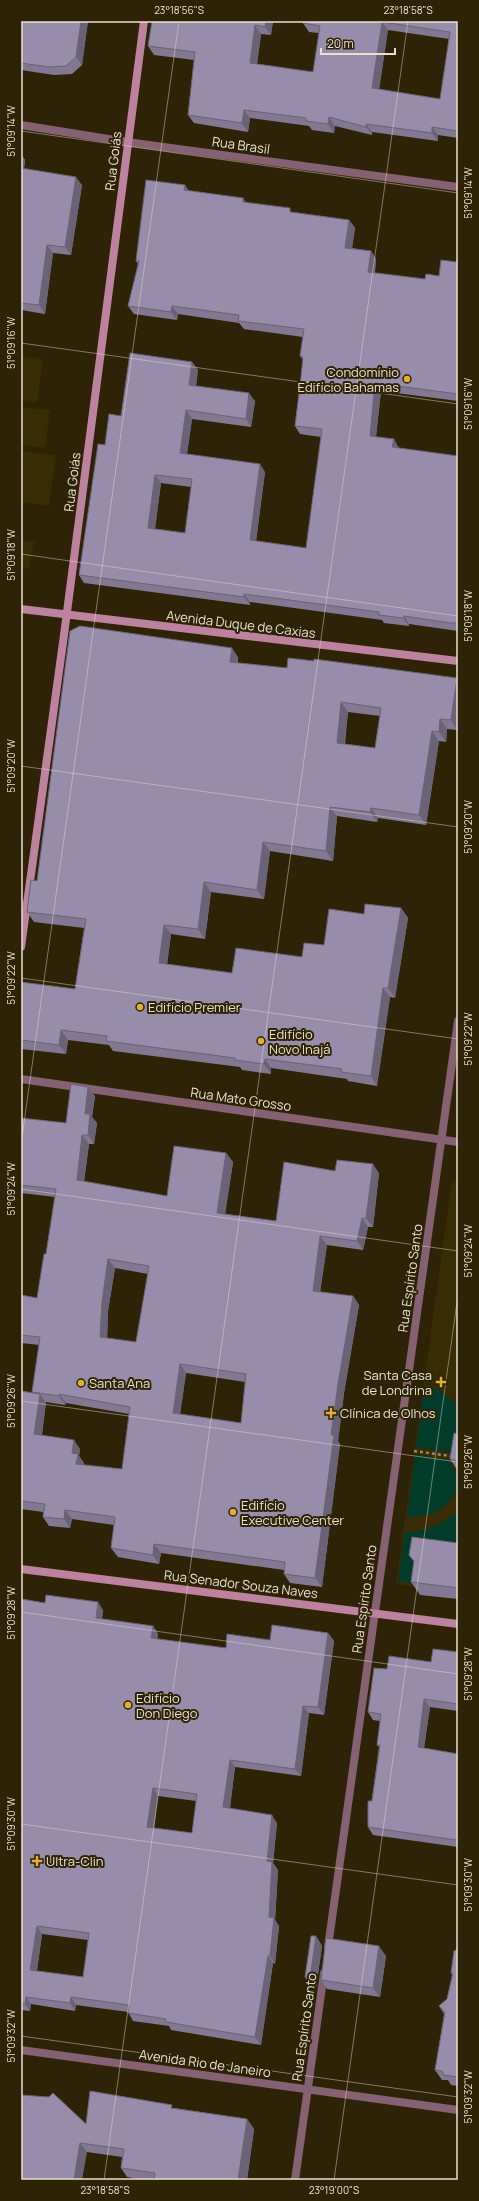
<svg xmlns="http://www.w3.org/2000/svg" width="479" height="2201" viewBox="0 0 479 2201" font-family="Manrope,sans-serif">
	<style>
		.built { fill: #392b04 }
		.green { fill: #003c29 }
		.lines { fill: none; stroke-linecap: round; stroke-linejoin: round }
		.path { stroke: #948b75; stroke-width: 2.5; stroke-dasharray: 3 3; stroke-linecap: butt }
		.tertiary { stroke: #866172; stroke-width: 8 }
		.secondary { stroke: #bd839e; stroke-width: 8 }
		.wall { fill: #827892; fill-rule: evenodd }
		.shaded-wall { fill: #6a6277 }
		.building { fill: #978caa; stroke: #6a6277; fill-rule: evenodd }
		.ticks { fill: none; stroke: #e8e1d1; stroke-width: 1; stroke-opacity: 0.45 }
		.poi-dot { fill: #e1af34; stroke: #2e2306; stroke-width: 1.5 }
		.labels { text-anchor: middle; stroke-width: 4; stroke-linejoin: round; paint-order: stroke }
		.street-label { font-size: 13px; fill: #e8e1d1; stroke: #2e2306 }
		.poi-label { font-size: 13px; fill: #e8e1d1; stroke: #2e2306; text-anchor: start }
		.neatline { fill: none; stroke: #e8e1d1; stroke-width: 1.5 }
		.ticks-label { font-size: 10px; text-anchor: middle; fill: #e8e1d1 }
	</style>
	<rect width="100%" height="100%" fill="#2e2306"/>
	<!-- built -->
	<path class="built" d="M21,356l22,3 -6,44 -16,-2z
		M21,407l29,3 -5,38 -24,-3z
		M21,451l35,4 -7,51 -28,-4z
		M21,540l13,1 -5,28 -8,-2z
		M452,1180l6,1v412l-62,-9z"/>
	<!-- green -->
	<path class="green" d="M424,1385l15,4 18,16 1,45 -9,2 -33,-5z
		M415,1455l34,5c23,31 -6,59 -42,57z
		M458,1511v40l-42,33 -18,-3 7,-49c20,1 39,-9 53,-21z"/>
	<g class="lines">
		<!-- path -->
		<path class="path" d="M414,1451l44,6"/>
		<!-- tertiary -->
		<path class="tertiary" d="M21,125l106,17 331,45
			M21,1079l437,63
			M328,1947l130,-926
			M21,2050l437,60
			M295,2180l29,-207"/>
		<!-- secondary -->
		<path class="secondary" d="M21,609l437,52
			M21,947l43,-312 80,-614
			M21,1569l437,55"/>
	</g>
	<!-- wall -->
	<path class="wall" d="M21,21h67l-6,44 -10,9 -18,1 -33,-5z
		M273,21l-2,14 -10,-1 -4,30 56,8 6,-39 -10,-1 -6,-9 155,-2v117l-20,-3v6l-66,-9v3l-37,-9 -1,7 -22,-3 -3,-4 -59,-8 -2,14 -54,-9 -6,-8 6,-55 -40,-5 -6,-9zM388,30l61,9 -9,60 -61,-10z
		M21,154l4,6 -1,9 58,16 -11,70 -18,-2 -8,61 -24,-4z
		M185,185l3,5 59,13 46,9 56,8 6,8 -3,20 19,3 5,8 -1,14 50,6 14,-3 18,-14 1,-4v143l-77,-10 -5,46 23,11 59,8v175l-49,-7v2l-25,-3 -2,-3 -132,-18v3l-166,-22 -5,-8 26,-130 16,-29 71,-54 6,8 -2,16 59,15 -4,26 -59,-8 -5,35 78,18 -9,69 50,7 15,-111 -21,-3 -5,-8 6,-49 2,-17 -3,-4 3,-19 -59,-8 -5,-6 -61,-9 -1,6 -43,-6 -6,-8 10,-42 -2,-3zM161,483l30,4 -6,46 -30,-4z
		M238,657v6l49,5 170,10 1,2 -1,50 -10,-1 -1,13 -7,-1 -13,84 -48,-7 -1,4 -40,-6 -4,45 -63,-10 -6,48 -53,-7 -6,47 -34,-5 -4,30 65,9 70,-16 22,-12 40,-31 37,-6 7,10 -13,80 -5,-1 -13,89 -29,-5 -1,-2 -76,-11v6l-29,-4 -2,-3 -127,-16 -4,-6 -41,-5 -2,14 -45,-5v-67l54,7 9,-61 -50,-6 -7,-10 10,-31zM348,712l32,4 -5,32 -30,-4z
		M95,1096l-3,21 5,6 -3,21h-5l-5,38 83,14 59,-43 7,9 -8,52 51,7 59,-50 44,2 -6,54h-5l-5,23 -36,-5 -7,47 33,4 6,9 -15,88 -6,48 2,3 -18,143 -32,-4 -6,-9v-4l-123,-17 -2,11 -41,-7 -7,-9 3,-23 -42,-6 -2,9 -21,-2 -6,-9v-5l-22,-3v-118l12,2 6,-48 -18,-2v-48l16,3 9,-44 9,-57 -34,-4v-75l45,5zM115,1268l33,6 -12,68 -29,-4 1,-27zM186,1373l59,9 -4,41 -61,-9zM46,1402l19,3 1,-2 63,11 -7,55 -38,-4v-2l-5,-7 1,-7 -38,-14z
		M458,1434v37l-8,-12z
		M458,1543v56l-38,-4 -9,-13 3,-21 -5,-6z
		M21,1599l24,4 58,7 -1,9 51,7 5,8 -1,5 69,9 44,-8 58,-7 6,8 -10,74 -15,-2 -8,63 -66,-9 -5,41 47,15 -4,40 5,7 -3,50 4,6 -4,38 -2,-1 -12,82 -90,-15 -2,-4 -36,-5 -5,-9 -52,-7 -1,6 -44,-7 -1,7 -9,-1zM158,1796l38,5 -4,32 -38,-5zM42,1934l46,6 -5,37 -46,-6z
		M458,1652v59l-28,-4 -6,41 34,6v93l-85,-12 -5,-8 11,-80 -2,-2 3,-24 -7,-1 -5,-8 19,-43 44,-7z
		M316,1936l6,10 -6,42 -5,-1 -6,-10z
		M458,1949v137l-7,-1 -3,-5h-6l-7,-10 9,-56 -5,-8 8,-7 5,-24 -1,-2z
		M386,1956l-6,41 -53,-8 -6,-9z
		M174,2108l73,11 7,10 -7,51h-103l-17,-3 -6,-9 1,-11 -35,-5 -66,28 65,-56z"/>
	<!-- shaded-wall -->
	<path class="shaded-wall" d="M81,21h7l-6,44 -6,-8z
		M266,21h7l-2,14 -6,-8z
		M382,22l6,8 -10,67 -6,-9z
		M255,25l6,9 -5,38 -6,-9z
		M244,110l6,8 -2,14 -6,-9z
		M329,117l6,9 -1,7 -6,-9z
		M366,124l6,8v3l-6,-8z
		M432,127l6,8v6l-6,-8z
		M21,154l4,6 -2,16 -2,-3z
		M76,177l6,8 -11,70 -6,-8z
		M185,185l6,9 -7,-4z
		M243,198l6,8 -6,-4z
		M349,220l6,8 -4,28 -6,-8z
		M47,245l6,8 -8,61 -6,-9z
		M371,251l5,8 -2,21 -6,-8z
		M172,306l6,8 -1,6 -6,-8z
		M192,362l6,8 -3,23 -6,-8z
		M375,383l6,8 -6,53 -5,-8z
		M249,393l6,8 -4,26 -5,-8z
		M186,410l6,9 -6,42 -6,-8z
		M394,439l5,9 -7,-1z
		M260,464l5,8 -10,77 -5,-9z
		M155,475l6,8 -7,53 -6,-8z
		M244,594l6,8v3l-6,-8z
		M404,616l5,8v2l-6,-8z
		M232,648l6,9 -2,15 -6,-10z
		M457,678l1,2 -1,50 -6,-10z
		M341,702l7,10 -5,40 -6,-9z
		M440,719l7,10 -1,13 -7,-10z
		M432,731l7,10 -13,84 -7,-10z
		M330,807l7,9 -4,45 -7,-10z
		M371,808l7,10 -1,4 -7,-10z
		M263,842l7,9 -6,48 -7,-9z
		M204,882l7,10 -6,47 -7,-10z
		M401,908l7,10 -13,80 -7,-10z
		M164,925l7,9 -5,39 -7,-10z
		M383,988l7,9 -13,89 -6,-10z
		M61,1030l7,10 -2,14 -7,-9z
		M265,1059l6,9v6l-7,-10z
		M88,1087l7,9 -3,21 5,6 -3,21 -6,-9 -3,-21z
		M82,1135l7,9 -6,45 -6,-9z
		M226,1153l7,9 -9,60 -7,-9z
		M373,1164l6,9 -6,54 -7,-9z
		M362,1218l6,9 -5,23 -6,-9z
		M320,1236l7,9 -8,55 -6,-9z
		M108,1259l7,9 -7,43 -1,35 -7,-9 2,-35z
		M353,1296l6,9 -15,88 -6,48 2,3 -18,143 -7,-9 16,-143 7,-51z
		M180,1364l6,9 -7,49 -6,-9z
		M40,1394l6,9 -6,40 -6,-9z
		M59,1394l7,9 -1,2 -6,-9z
		M74,1440l6,9 -1,7 5,7 -1,10 -7,-9 -4,-11z
		M65,1510l7,9 -2,9 -6,-9z
		M154,1544l7,9 -2,11 -6,-9z
		M98,1602l5,8 -2,16 -5,-8z
		M153,1626l5,8 -2,12 -5,-8z
		M328,1633l6,8 -10,74 -6,-8z
		M424,1699l6,8 -7,48 -5,-8z
		M303,1706l6,7 -8,63 -6,-7z
		M230,1760l5,7 -6,48 -6,-8z
		M153,1788l5,8 -5,39 -6,-8z
		M272,1815l5,8 -4,40 5,7 -3,50 4,6 -4,38 -5,-8 -3,-95z
		M457,1834l1,2v7l-2,-3z
		M37,1926l5,8 -6,44 -6,-8z
		M316,1936l6,10 -6,42 -6,-10z
		M379,1946l7,10 -6,41 -7,-9z
		M268,1956l5,7 -12,82 -6,-8z
		M26,1997l5,7 -1,7 -5,-7z
		M71,1997l5,8 -1,6 -5,-8z
		M247,2119l7,10 -7,51h-9z
		M80,2143l7,9 -5,28h-8z"/>
	<!-- building -->
	<path class="building" d="M21,21h60l-5,36 -10,9 -17,1 -28,-4z
		M152,21h114l-1,6 -10,-2 -5,38 63,9 7,-46 -17,-3 1,-2h154v110l-26,-4v6l-66,-9v3l-37,-10 -1,7 -22,-3v-3l-62,-8 -2,13 -54,-8 7,-63 -47,-6zM382,22l68,10 -10,67 -68,-11z
		M21,168l55,9 -11,70 -18,-2 -8,60 -18,-2z
		M146,180l39,5 -1,5 59,8v4l47,6v4l59,8 -4,28 26,3 -3,21 57,7 1,-5 13,2 2,-16 16,2 1,-4v136l-83,-11 -5,53 24,3 -2,8 66,9v167h-7l-47,-7 -1,2 -24,-3v-3l-135,-18v3l-165,-22 19,-131 7,1 4,-31 12,2 9,-63 62,9 -3,23 60,8 -3,26 -60,-9 -6,43 80,11 -10,76 56,8 16,-119 -27,-3 6,-49 2,-20 -3,-1 4,-27 -66,-8 1,-6 -67,-9 -1,6 -43,-6 11,-45h-3zM155,475l37,4 -7,54 -37,-5z
		M80,626l152,22 -2,14 57,6 1,-10 26,3v-2l143,19 -6,42 -11,-1 -1,13 -7,-1 -13,84 -48,-7 -1,4 -40,-5 -4,44 -63,-9 -6,48 -53,-8 -6,47 -34,-4 -5,38 73,10 4,-25 66,9 2,-14 20,2 5,-36 35,5 1,-10 36,4 -13,80h-5l-12,88 -30,-4 1,-3 -77,-10 -1,5 -29,-4v-2l-129,-17 1,-5 -46,-6 -2,15 -38,-5v-58l54,7 11,-70 -59,-7 4,-32 6,1 33,-250zM341,702l40,6 -6,40 -38,-5z
		M71,1084l17,3 -3,27h5l-2,21h-6l-5,45 90,16 7,-50 52,7 -9,60 59,8 8,-59 51,9 2,-11 36,4 -7,54h-4l-5,23 -37,-5 -7,55 40,5 -15,88 -7,51h3l-19,143 -31,-4 1,-12 -131,-18 -1,11 -42,-7 4,-31 -50,-7 -1,9 -21,-2 2,-13 -24,-3v-110l19,3 -6,40 40,6 -2,13 6,1 -2,10 46,5 8,-62 -71,-13v2l-27,-4 8,-55 -19,-2v-40l16,3 7,-44h2l10,-65 -35,-4v-67l45,5zM108,1259l41,7 -13,76 -36,-5 2,-35zM180,1364l66,10 -5,49 -68,-10z
		M454,1433l4,1v27l-8,-2z
		M412,1537l46,6v45l-47,-6 3,-21 -5,-6z
		M46,1595l52,7 -2,16 57,8 -2,12 75,10 1,-14 43,6 2,-15 56,8 -10,74 -15,-1 -8,63 -65,-9 -7,47 49,8 -5,46 5,1 -3,55 5,1 -4,38h-2l-13,81 -89,-15v-3l-38,-6 1,-8 -58,-8 -1,6 -44,-6 -1,7 -4,-1v-404l24,4zM153,1788l44,6 -5,39 -45,-6zM37,1926l52,7 -6,44 -53,-7z
		M433,1649l25,3v52l-34,-5 -6,48 40,7v80h-1l-1,6 -88,-13v-26h4l8,-56h-3l4,-31 -13,-2 6,-44 13,1 2,-13 42,6z
		M311,1936h5l-6,42 -5,-1z
		M326,1938l53,8 -6,42 -52,-8z
		M458,1949v128l-14,-2 -2,-4 -7,-1 10,-58 -6,-6 8,-7 6,-26h-2l3,-22z
		M90,2091l82,14 -1,3 76,11 -9,61h-84l1,-7 -34,-5 3,-19 -44,-6 -6,37h-53v-85l28,2 4,-4 33,31z"/>
	<!-- ticks -->
	<path class="ticks" d="M21,131l437,62M21,343l437,61M21,554l437,62M21,766l437,61M21,978l437,61M21,1144l158,-1123M21,1189l437,62M21,1401l437,61M21,1612l437,62M21,1824l437,61M21,2036l437,61M104,2180l304,-2159M334,2180l124,-885"/>
	<!-- markers -->
	<g class="poi-dot">
		<circle cx="407" cy="379" r="4"/>
		<circle cx="140" cy="1007" r="4"/>
		<circle cx="261" cy="1041" r="4"/>
		<path d="M439 1376h4v4h4v4h-4v4h-4v-4h-4v-4h4z"/>
		<circle cx="81" cy="1383" r="4"/>
		<path d="M329 1407h4v4h4v4h-4v4h-4v-4h-4v-4h4z"/>
		<circle cx="233" cy="1512" r="4"/>
		<circle cx="128" cy="1705" r="4"/>
		<path d="M35 1855h4v4h4v4h-4v4h-4v-4h-4v-4h4z"/>
	</g>
	<g class="labels">
		<!-- street labels -->
		<g class="street-label">
			<text transform="translate(241 145) rotate(8)" y="5">Rua Brasil</text>
			<text transform="translate(113 161) rotate(-83)" y="5">Rua Goiás</text>
			<text transform="translate(72 482) rotate(-83)" y="5">Rua Goiás</text>
			<text transform="translate(241 624) rotate(7)" y="5">Avenida Duque de Caxias</text>
			<text transform="translate(241 1099) rotate(8)" y="5">Rua Mato Grosso</text>
			<text transform="translate(410 1278) rotate(-82)" y="5">Rua Espírito Santo</text>
			<text transform="translate(241 1584) rotate(7)" y="5">Rua Senador Souza Naves</text>
			<text transform="translate(364 1599) rotate(-82)" y="5">Rua Espírito Santo</text>
			<text transform="translate(304 2027) rotate(-82)" y="5">Rua Espírito Santo</text>
			<text transform="translate(205 2063) rotate(8)" y="5">Avenida Rio de Janeiro</text>
		</g>
		<!-- poi labels -->
		<g class="poi-label">
			<text x="399" y="377" text-anchor="end">Condomínio<tspan x="399" dy="15">Edifício Bahamas</tspan></text>
			<text x="148" y="1012">Edifício Premier</text>
			<text x="269" y="1039">Edifício<tspan x="269" dy="15">Novo Inajá</tspan></text>
			<text x="432" y="1380" text-anchor="end">Santa Casa<tspan x="432" dy="15">de Londrina</tspan></text>
			<text x="89" y="1388">Santa Ana</text>
			<text x="340" y="1418">Clínica de Olhos</text>
			<text x="241" y="1510">Edifício<tspan x="241" dy="15">Executive Center</tspan></text>
			<text x="136" y="1703">Edifício<tspan x="136" dy="15">Don Diego</tspan></text>
			<text x="46" y="1866">Ultra-Clin</text>
		</g>
	</g>
	<!-- border -->
	<rect width="479" height="2201" fill="none" stroke="#2e2306" stroke-width="44"/>
	<!-- scale -->
	<path d="M321 48v6h74v-6" fill="none" stroke="#e8e1d1" stroke-width="2"/>
	<text x="327" y="48" font-size="12" fill="#e8e1d1" stroke="#2e2306" stroke-width="3" paint-order="stroke">20 m</text>
	<rect x="22" y="22" width="435" height="2157" class="neatline"/>
	<g class="ticks-label">
		<text x="179" y="14">23°18'56"S</text>
		<text x="408" y="14">23°18'58"S</text>
		<text transform="translate(11 131) rotate(-90)" y="4">51°09'14"W</text>
		<text transform="translate(468 193) rotate(-90)" y="4">51°09'14"W</text>
		<text transform="translate(11 343) rotate(-90)" y="4">51°09'16"W</text>
		<text transform="translate(468 404) rotate(-90)" y="4">51°09'16"W</text>
		<text transform="translate(11 555) rotate(-90)" y="4">51°09'18"W</text>
		<text transform="translate(468 616) rotate(-90)" y="4">51°09'18"W</text>
		<text transform="translate(11 766) rotate(-90)" y="4">51°09'20"W</text>
		<text transform="translate(468 827) rotate(-90)" y="4">51°09'20"W</text>
		<text transform="translate(11 978) rotate(-90)" y="4">51°09'22"W</text>
		<text transform="translate(468 1039) rotate(-90)" y="4">51°09'22"W</text>
		<text transform="translate(11 1189) rotate(-90)" y="4">51°09'24"W</text>
		<text transform="translate(468 1251) rotate(-90)" y="4">51°09'24"W</text>
		<text transform="translate(11 1401) rotate(-90)" y="4">51°09'26"W</text>
		<text transform="translate(468 1462) rotate(-90)" y="4">51°09'26"W</text>
		<text transform="translate(11 1613) rotate(-90)" y="4">51°09'28"W</text>
		<text transform="translate(468 1674) rotate(-90)" y="4">51°09'28"W</text>
		<text transform="translate(11 1824) rotate(-90)" y="4">51°09'30"W</text>
		<text transform="translate(468 1885) rotate(-90)" y="4">51°09'30"W</text>
		<text transform="translate(11 2036) rotate(-90)" y="4">51°09'32"W</text>
		<text transform="translate(468 2097) rotate(-90)" y="4">51°09'32"W</text>
		<text x="105" y="2194">23°18'58"S</text>
		<text x="334" y="2194">23°19'00"S</text>
	</g>
</svg>
